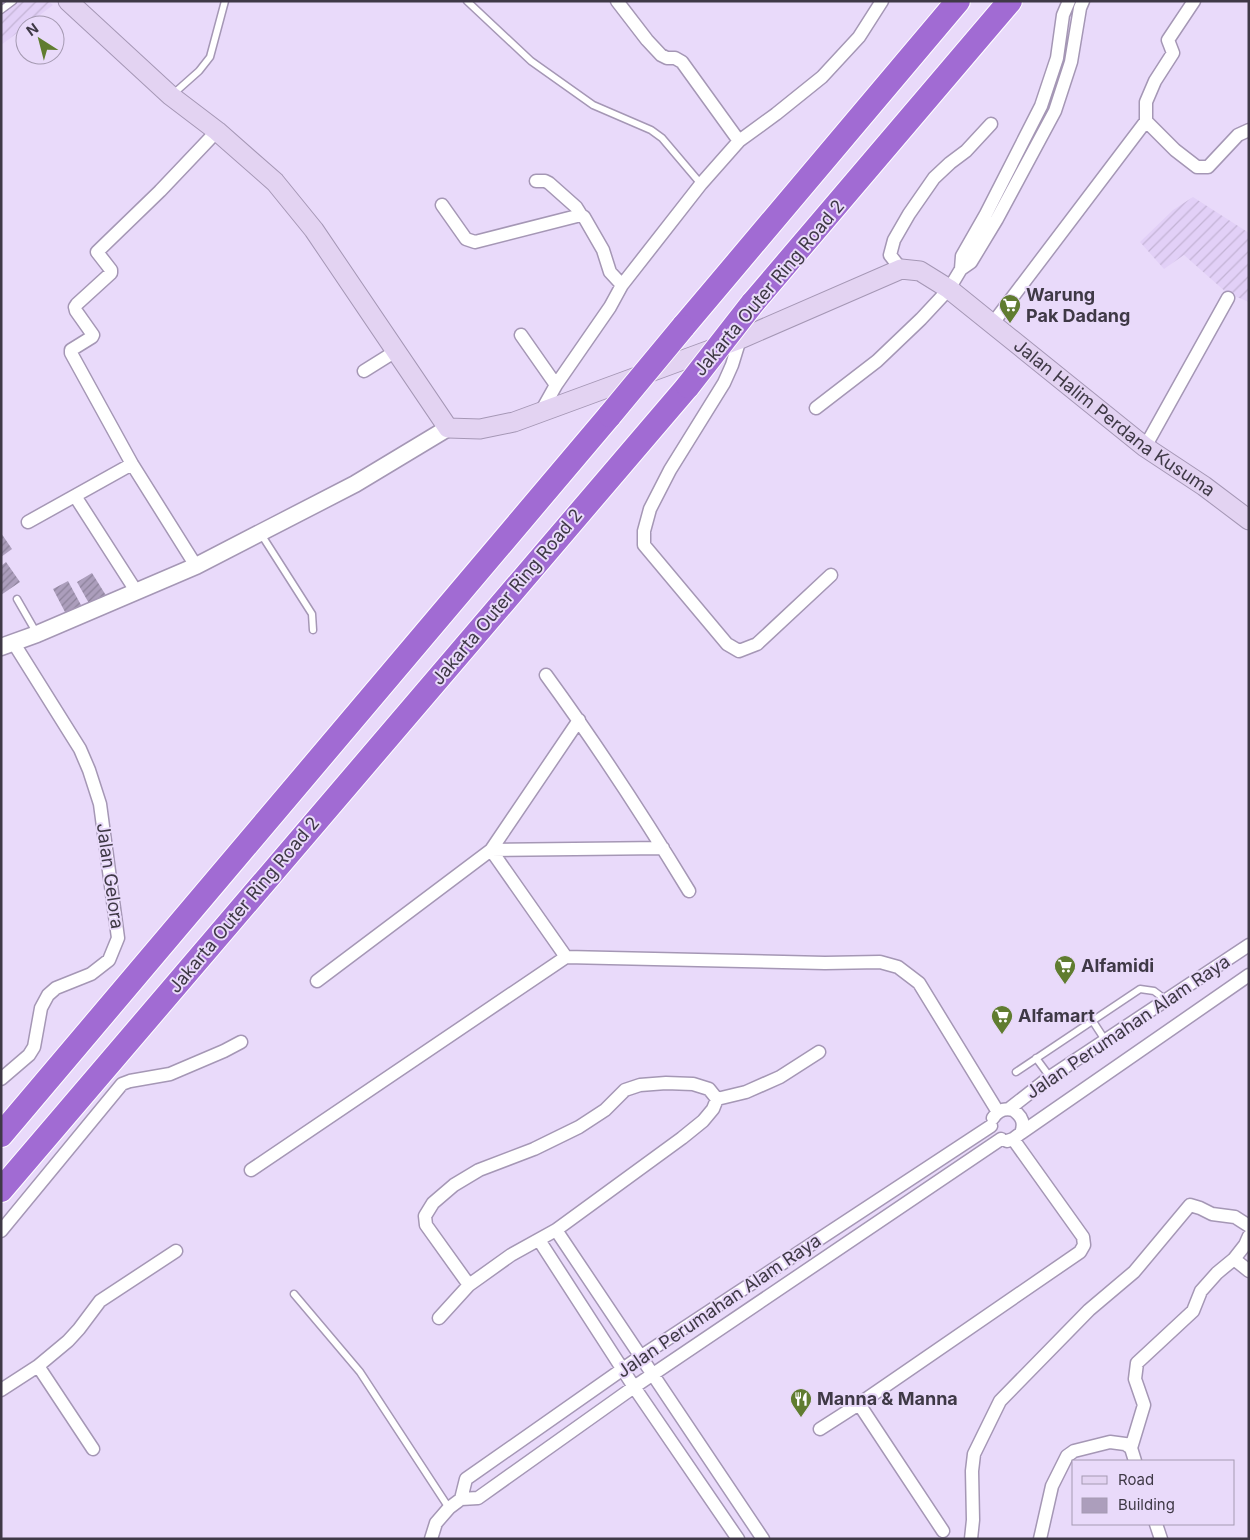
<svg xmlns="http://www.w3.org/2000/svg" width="1250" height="1540" viewBox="0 0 1250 1540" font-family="Inter,sans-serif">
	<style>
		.industrial { fill: url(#industrial-furrows) }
		.building { fill: url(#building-hatch) }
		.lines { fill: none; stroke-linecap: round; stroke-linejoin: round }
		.service-casing { stroke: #a597b5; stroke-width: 9 }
		.minor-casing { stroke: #a597b5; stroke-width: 15 }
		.tertiary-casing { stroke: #a597b5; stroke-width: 19 }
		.secondary-casing { stroke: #a597b5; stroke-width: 21 }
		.motorway-casing { stroke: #fff; stroke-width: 26 }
		.service { stroke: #fff; stroke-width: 6 }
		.minor { stroke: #fff; stroke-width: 12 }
		.tertiary { stroke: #fff; stroke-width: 16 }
		.secondary { stroke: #e3d3f2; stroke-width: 19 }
		.motorway { stroke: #a16bd3; stroke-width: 24 }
		.motorway-bridge-casing { stroke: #fff; stroke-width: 26; stroke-linecap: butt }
		.motorway-bridge { stroke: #a16bd3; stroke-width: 24 }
		.labels { text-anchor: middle; stroke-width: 4; stroke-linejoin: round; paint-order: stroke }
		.street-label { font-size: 18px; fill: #3f3946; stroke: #e9dafa }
		.poi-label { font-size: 18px; font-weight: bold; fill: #3f3946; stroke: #e9dafa; text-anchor: start }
	</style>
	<defs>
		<pattern id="industrial-furrows" width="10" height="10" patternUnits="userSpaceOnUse" patternTransform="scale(1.25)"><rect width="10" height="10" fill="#e2d0f7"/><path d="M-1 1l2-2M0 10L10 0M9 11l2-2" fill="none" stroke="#c3b3d5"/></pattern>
		<pattern id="building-hatch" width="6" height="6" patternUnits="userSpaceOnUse" patternTransform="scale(1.25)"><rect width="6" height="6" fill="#ac9ebc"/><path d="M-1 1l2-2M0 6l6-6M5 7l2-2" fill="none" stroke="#8d829b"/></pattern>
	</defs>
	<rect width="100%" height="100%" fill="#e9dafa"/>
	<!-- industrial -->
	<path class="industrial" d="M1,1h47l5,4 -26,20h-2v2l-24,18z
		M1193,197l56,36v69l-22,-9 -43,-38 -20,14 -24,-27 33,-32z"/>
	<!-- building -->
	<path class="building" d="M1,533l11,16 -11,8z
		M6,562l14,20 -19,13v-29z
		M92,573l15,24 -16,10 -14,-25z
		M68,581l13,24 -15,9 -13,-25z"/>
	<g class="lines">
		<!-- service casing -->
		<g class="service-casing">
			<path id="service" d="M467,1l64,60 62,44 58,25 11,8 39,46
				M1,10l12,-9
				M172,95l27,-24 11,-14 15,-56
				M261,534l51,80 1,16
				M17,599l19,33
				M1092,1020l13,20
				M1036,1058l14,19
				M1016,1072l124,-83 14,2 12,9
				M294,1294l66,78 89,136"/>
		</g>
		<!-- minor casing -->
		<g class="minor-casing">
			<path id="minor" d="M617,1l30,39 14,15 6,3h8l7,4 57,79
				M1146,121l29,29 22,17h11l30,-32 11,-5
				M536,181h9l4,2 27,24 5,8
				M442,205l24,34 9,3 106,-27 3,2 19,33 7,22 12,13
				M901,269l-11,-14 4,-15 15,-26 25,-36 16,-15 16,-12 25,-27
				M961,269l1,-13 24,-42 55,-108 16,-48 6,-43 6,-14
				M993,323l153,-202v-19l9,-21 18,-28 -5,-13 26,-39
				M521,335l35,50
				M740,339l-8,26 -8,18 -54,87 -20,39 -6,22v14l83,99 12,7 18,-7 74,-69
				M364,371l32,-20
				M816,408l61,-47 44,-42 28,-30 12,-20 10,-7 26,-43 58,-108 16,-49 9,-54 3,-7
				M542,410l14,-25 54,-78 12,-22 79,-101 38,-43 37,-27 46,-37 37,-40 23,-36
				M1145,447l83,-149
				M75,496l61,95
				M28,522l104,-58
				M196,566l-64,-102 -61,-111v-3l21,-13 1,-2 -17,-24 -1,-4 2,-3 34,-31v-3l-14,-18 63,-61 57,-60
				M546,675c51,70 98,142 143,216
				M566,957l-75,-107 88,-130
				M317,981l174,-131 172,-2
				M1,1079l28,-24 5,-8 7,-39 7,-13 8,-7 35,-14 18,-14 9,-22 -18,-134 -11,-34 -9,-21 -67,-107
				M1009,1109l41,-32 199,-132
				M993,1118c5,-8 12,-10 20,-8 9,6 12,13 8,23
				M1007,1141l6,-2 8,-6 228,-158
				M251,1170l315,-213 259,6 55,-1 18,5 21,16 79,129
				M556,1230l207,309
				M1,1231l121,-147 8,-3 40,-7 54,-23 17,-9
				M539,1240l95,147 104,152
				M1234,1259l15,12
				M469,1285l-43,-60 -1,-9 8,-13 21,-18 25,-15 55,-21 45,-22 26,-17 20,-20 15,-5 26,-2 27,1 16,5 8,10
				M439,1318l30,-33 42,-30 45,-25 126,-92 21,-17 10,-12 4,-10 29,-7 34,-15 39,-25
				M38,1366l55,83
				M1,1390l37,-24 30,-25 11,-12 21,-28 76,-50
				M820,1429l39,-25
				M1135,1461l-4,-13 13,-43 -9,-26 2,-16 56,-52 8,-20 16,-18 17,-14 11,-14 4,-9
				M461,1499l5,-20 174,-122 351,-231
				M1156,1524l5,15
				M943,1531l-84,-127 221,-152 4,-7 -1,-8 -70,-98
				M431,1539l5,-16 13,-15 12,-9 17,-1 156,-111 367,-248
				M971,1539l2,-19 -1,-49 2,-17 26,-53 89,-91 45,-38 56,-67 10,3 12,6 23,3 14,9
				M1040,1539l12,-53 15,-30 7,-5 36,-9 15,2 6,4"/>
		</g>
		<!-- tertiary casing -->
		<g class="tertiary-casing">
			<path id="tertiary" d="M1,647l36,-13 159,-68 159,-82 93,-56"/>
		</g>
		<!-- secondary casing -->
		<g class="secondary-casing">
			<g id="secondary">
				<path id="s1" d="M68,1l103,95 46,35 58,51 39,48 134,198 32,1 34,-7 226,-83 161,-70 19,2 29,18 196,158 59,39 45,34"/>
			</g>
		</g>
		<!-- motorway casing -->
		<g class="motorway-casing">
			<path id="motorway" d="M752,304l258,-303
				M683,327l275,-326
				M1,1135l609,-720
				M1,1190l687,-804"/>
		</g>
		<!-- service -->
		<use href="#service" class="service"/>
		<!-- minor -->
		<use href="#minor" class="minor"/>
		<!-- tertiary -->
		<use href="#tertiary" class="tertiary"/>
		<!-- secondary -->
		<use href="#secondary" class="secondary"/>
		<!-- motorway -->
		<use href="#motorway" class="motorway"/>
		<!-- motorway-bridge casing -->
		<g class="motorway-bridge-casing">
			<path id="motorway-bridge" d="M688,386l64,-82
				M610,415l73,-88"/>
		</g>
		<!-- motorway-bridge -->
		<use href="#motorway-bridge" class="motorway-bridge"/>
	</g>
	<!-- icons -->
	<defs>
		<g id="supermarket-pin" transform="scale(1.125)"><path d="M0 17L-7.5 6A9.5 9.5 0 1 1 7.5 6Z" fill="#607c30" stroke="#e9dafa"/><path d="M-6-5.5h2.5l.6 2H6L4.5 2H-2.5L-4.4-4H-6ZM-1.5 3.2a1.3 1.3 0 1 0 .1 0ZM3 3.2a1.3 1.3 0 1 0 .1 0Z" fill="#fff"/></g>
		<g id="restaurant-pin" transform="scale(1.125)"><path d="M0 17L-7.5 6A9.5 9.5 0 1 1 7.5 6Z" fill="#607c30" stroke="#e9dafa"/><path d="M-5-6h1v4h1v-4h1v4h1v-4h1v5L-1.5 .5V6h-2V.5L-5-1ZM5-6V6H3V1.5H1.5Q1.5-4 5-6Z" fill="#fff"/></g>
	</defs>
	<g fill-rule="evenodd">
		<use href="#supermarket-pin" x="1010" y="305"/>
		<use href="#supermarket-pin" x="1065" y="966"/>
		<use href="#supermarket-pin" x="1002" y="1016"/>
		<use href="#restaurant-pin" x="801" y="1399"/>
	</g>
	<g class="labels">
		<!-- street labels -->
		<g class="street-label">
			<text transform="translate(769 288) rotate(-50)" y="6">Jakarta Outer Ring Road 2</text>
			<text dy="6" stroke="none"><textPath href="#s1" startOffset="1322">Jalan Halim Perdana Kusuma</textPath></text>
			<text transform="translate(507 597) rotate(-50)" y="6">Jakarta Outer Ring Road 2</text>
			<text transform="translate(110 876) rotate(82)" y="6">Jalan Gelora</text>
			<text transform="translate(244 905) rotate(-50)" y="6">Jakarta Outer Ring Road 2</text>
			<text transform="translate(1128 1027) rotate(-34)" y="6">Jalan Perumahan Alam Raya</text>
			<text transform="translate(719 1306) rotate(-34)" y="6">Jalan Perumahan Alam Raya</text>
		</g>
		<!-- poi labels -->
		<g class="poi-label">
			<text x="1026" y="301">Warung<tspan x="1026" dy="21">Pak Dadang</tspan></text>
			<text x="1081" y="972">Alfamidi</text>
			<text x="1018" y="1022">Alfamart</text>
			<text x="817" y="1405">Manna &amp; Manna</text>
		</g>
	</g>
	<!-- border -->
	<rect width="1250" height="1540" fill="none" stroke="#3f3946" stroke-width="5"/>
	<!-- legend -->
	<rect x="1072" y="1460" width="162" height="65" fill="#e9dafa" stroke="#a59ab2"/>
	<rect x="1082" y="1476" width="25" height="8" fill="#e3d3f2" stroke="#a59ab2"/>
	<text x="1118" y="1485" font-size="15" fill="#3f3946">Road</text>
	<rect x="1082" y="1498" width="25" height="15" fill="#ac9ebc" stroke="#a59ab2"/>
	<text x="1118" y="1510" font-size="15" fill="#3f3946">Building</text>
	<!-- north arrow -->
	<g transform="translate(40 40) rotate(324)"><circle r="24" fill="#e9dafa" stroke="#a59ab2"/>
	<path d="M0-4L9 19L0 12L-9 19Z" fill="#607c30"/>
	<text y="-8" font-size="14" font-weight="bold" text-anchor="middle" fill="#3f3946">N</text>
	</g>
</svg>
